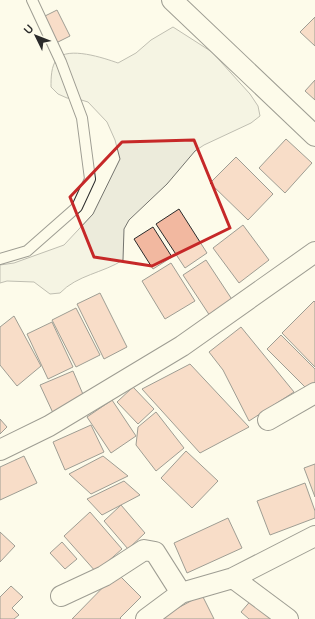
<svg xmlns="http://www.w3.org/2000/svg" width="315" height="619" viewBox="0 0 315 619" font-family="Lato,sans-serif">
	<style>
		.green { fill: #ecebdb; stroke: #74746e }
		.building { fill: #f2b8a0; stroke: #2b2b2b }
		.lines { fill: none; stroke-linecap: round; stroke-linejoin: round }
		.service-casing { stroke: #2b2b2b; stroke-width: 12 }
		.minor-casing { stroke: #2b2b2b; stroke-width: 22 }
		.service { stroke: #fdfbea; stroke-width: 10 }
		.minor { stroke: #fdfbea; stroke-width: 20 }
		.marked { fill: none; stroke: #c62828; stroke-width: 3; stroke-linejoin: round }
	</style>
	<rect width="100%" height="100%" fill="#fdfbea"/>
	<!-- green -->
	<path class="green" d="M173,27l39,25 38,42 8,12 2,10 -9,7 -47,22 -9,6 -28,33 -38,36 -5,9 -1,31c-20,13 -46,15 -63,33l-10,1 -16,-12 -27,-1 -7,2v-18l14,-2 50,-18 29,-31 27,-55 -5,-19 -8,-18 -19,-20 -10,-3 -11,-1 -9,-4 -7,-7c0,-9 0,-21 6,-28 11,-13 47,-1 61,4l18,-10 15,-13z"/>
	<!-- building -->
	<path class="building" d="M57,10l13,26 -14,7 -13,-26z
		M315,17v29l-15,-14z
		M315,80v20l-10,-9z
		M286,139l26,24 -27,30 -26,-25z
		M236,157l37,37 -25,26 -38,-37z
		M179,209l28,44 -22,15 -29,-44z
		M243,225l26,35 -30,23 -26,-35z
		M153,227l19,30 -19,12 -19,-30z
		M206,260l27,41 -23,15 -27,-41z
		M171,263l24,38 -30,18 -23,-38z
		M100,293l27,54 -23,12 -27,-55z
		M314,301l1,1v65l-33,-34z
		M76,308l24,47 -24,12 -24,-47z
		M14,316l27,50 -24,20 -17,-21v-38z
		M52,322l21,45 -25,12 -21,-45z
		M241,327l53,65 -45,29 -26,-51 -14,-18z
		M281,335l34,34v22l-3,3 -45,-45z
		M190,364l59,63 -49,26 -58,-64z
		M73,371l12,28 -32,14 -13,-28z
		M133,387l21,22 -16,15 -21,-22z
		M112,400l24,36 -25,17 -24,-36z
		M156,412l28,36 -28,23 -20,-26 2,-18z
		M0,419l7,8 -7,7z
		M91,425l13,27 -39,18 -12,-28z
		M186,451l32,30 -26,27 -31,-30z
		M24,456l13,27 -37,17v-33z
		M103,456l25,20 -37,18 -22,-20z
		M315,464v33l-11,-29z
		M124,481l16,14 -38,20 -15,-16z
		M305,483l10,28v7l-45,17 -13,-34z
		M121,505l24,28 -17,16 -24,-28z
		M90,512l32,37 -26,23 -32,-36z
		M228,518l14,30 -55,25 -13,-30z
		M0,532l15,14 -15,16z
		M62,542l15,17 -12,10 -15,-16z
		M117,573l24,24 -21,21 1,1h-49z
		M11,586l12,11 -11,11 7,7 -5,4h-14v-22z
		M202,595l12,24h-50l-1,-3z
		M253,598l23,21h-27l-8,-7z"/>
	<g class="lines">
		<!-- service casing -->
		<g class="service-casing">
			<path id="service" d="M0,259l27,-8 50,-44 13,-28 -8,-61 -21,-56 -29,-62"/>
		</g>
		<!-- minor casing -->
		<g class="minor-casing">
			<path id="minor" d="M172,0l143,136
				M268,420l47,-27
				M0,450l49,-24 133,-80 133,-94
				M233,578l55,41
				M61,596l43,-20 40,-26 11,2 26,41
				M146,619l35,-26 52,-15 82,-42"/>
		</g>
		<!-- service -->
		<use href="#service" class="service"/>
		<!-- minor -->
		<use href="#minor" class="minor"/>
	</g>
	<!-- marked area -->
	<path d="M0 0H315V619H0ZM194,140l36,88 -78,38 -58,-9 -24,-60 52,-55z" fill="#fdfbea" fill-opacity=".55" fill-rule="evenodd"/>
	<path class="marked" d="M194,140l36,88 -78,38 -58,-9 -24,-60 52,-55z"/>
	<!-- north arrow -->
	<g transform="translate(36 36) rotate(313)" stroke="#fdfbea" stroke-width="3" paint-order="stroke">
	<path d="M0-3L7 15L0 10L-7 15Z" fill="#2b2b2b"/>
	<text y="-6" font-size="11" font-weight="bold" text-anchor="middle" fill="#2b2b2b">U</text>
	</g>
</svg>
